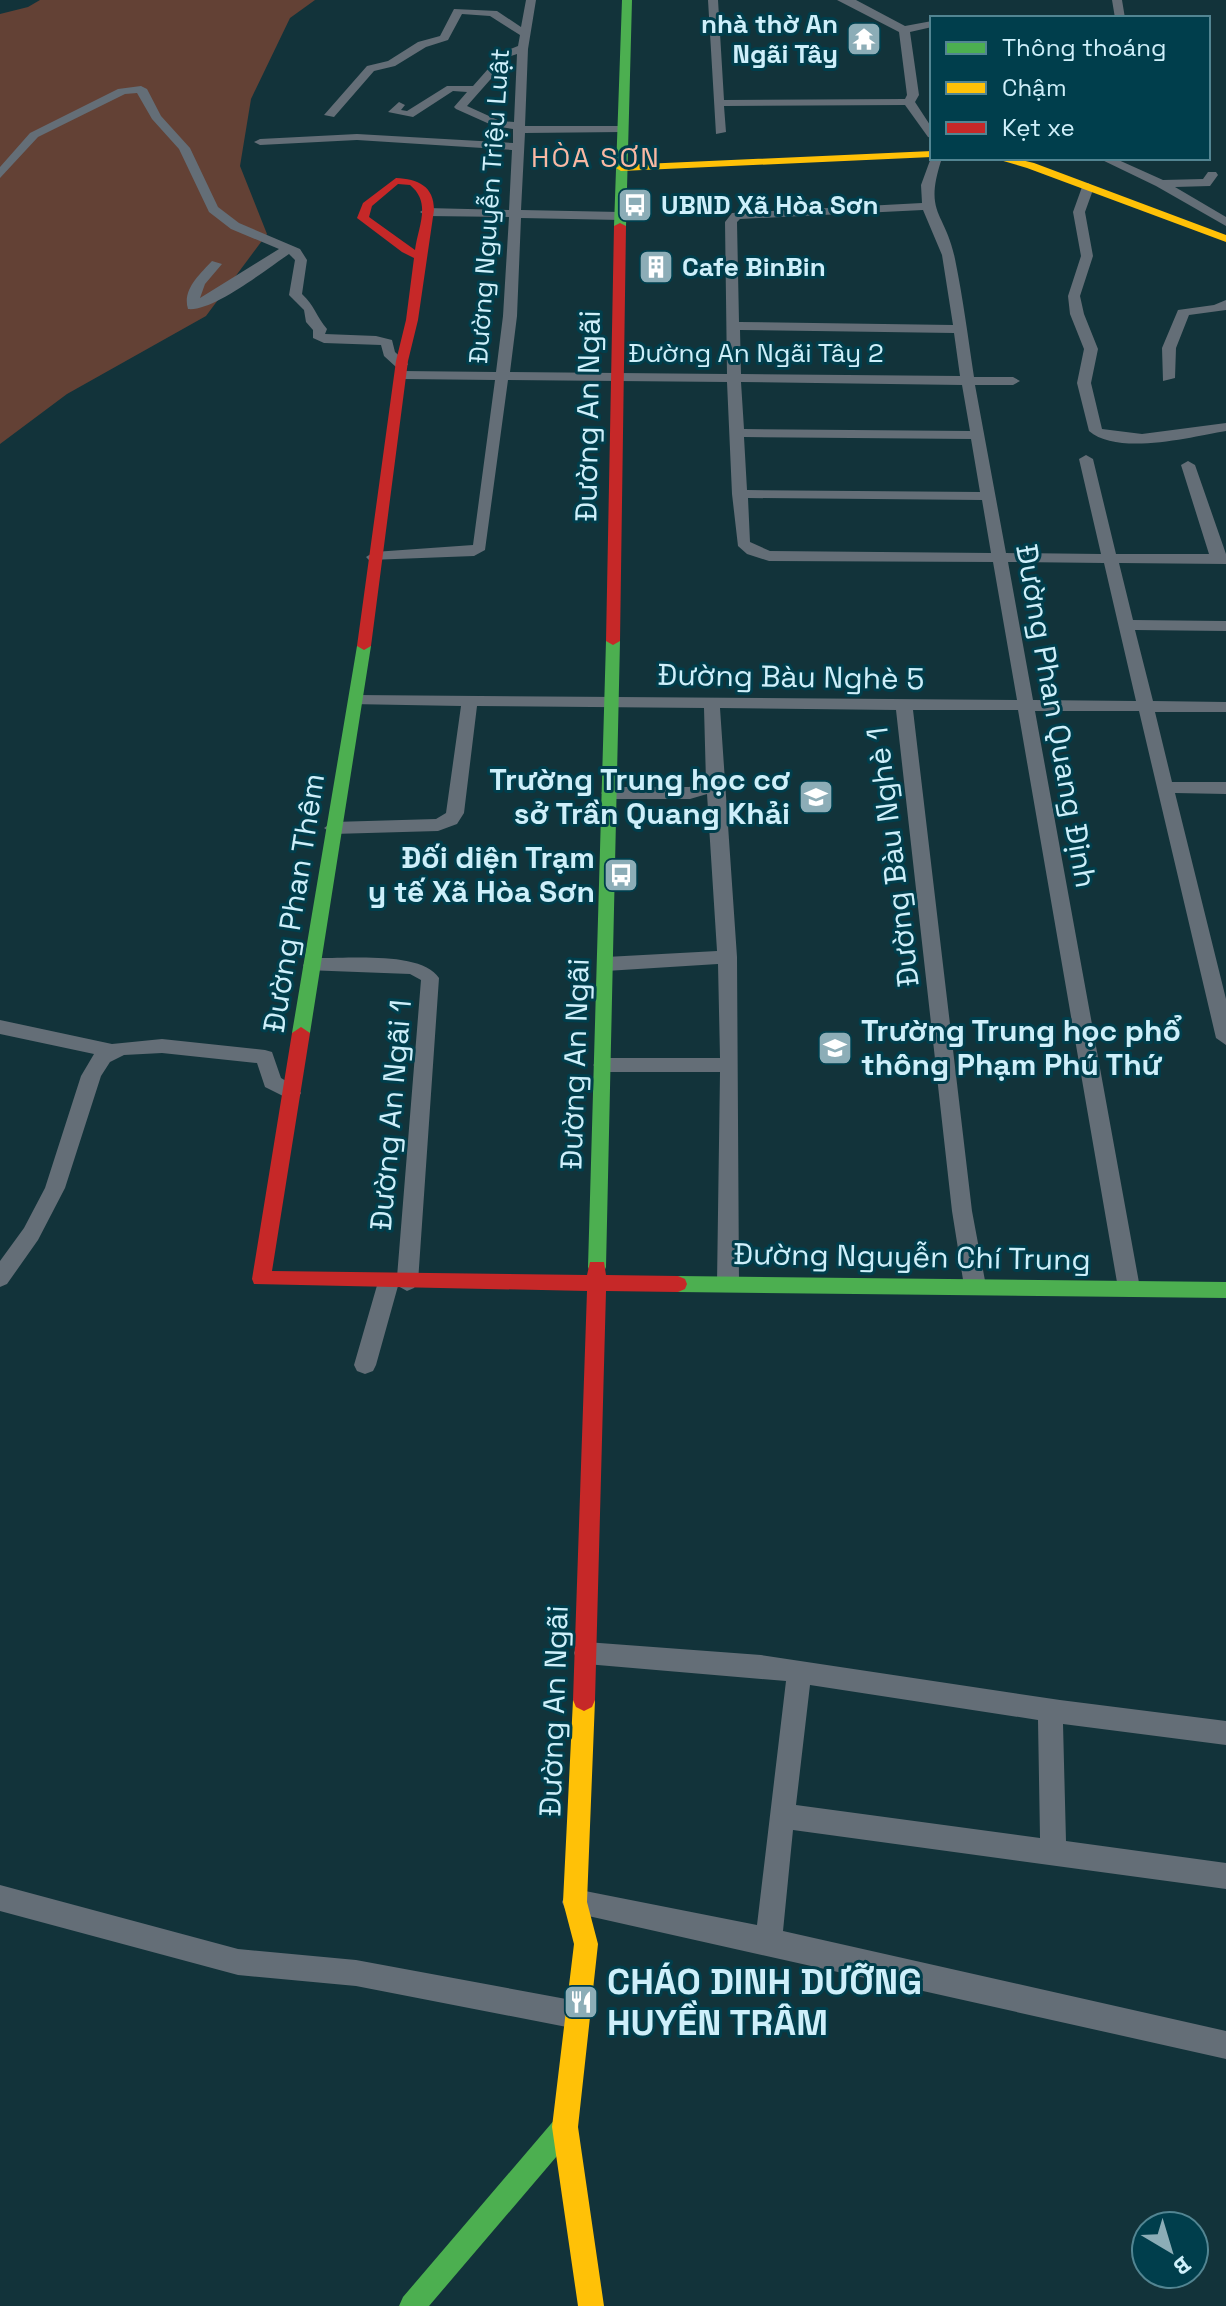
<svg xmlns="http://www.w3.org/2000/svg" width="1226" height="2306" viewBox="0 0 1226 2306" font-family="'Space Grotesk',sans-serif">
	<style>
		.green { fill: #634135 }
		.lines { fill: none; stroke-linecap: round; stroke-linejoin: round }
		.street { fill: #646e77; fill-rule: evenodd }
		.fast { fill: #4caf50; fill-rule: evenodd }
		.slow { fill: #ffc107; fill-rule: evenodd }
		.jam { fill: #c62828; fill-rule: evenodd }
		.labels { text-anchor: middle; stroke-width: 6; stroke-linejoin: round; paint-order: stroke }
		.far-poi-label { font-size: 26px; font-weight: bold; fill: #ceeffa; stroke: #003e4c; text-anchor: start }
		.far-street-label { font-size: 26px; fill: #ceeffa; stroke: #003e4c }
		.far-quarter-label { font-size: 28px; letter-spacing: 2px; fill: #f8b8a3; stroke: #003e4c }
		.street-label { font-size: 30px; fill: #ceeffa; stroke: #003e4c }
		.poi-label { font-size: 30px; font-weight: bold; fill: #ceeffa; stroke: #003e4c; text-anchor: end }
		.near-poi-label { font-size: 36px; font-weight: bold; fill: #ceeffa; stroke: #003e4c; text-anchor: start }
	</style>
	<rect width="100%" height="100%" fill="#12333a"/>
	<!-- green -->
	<path class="green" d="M40,0h275l-25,18 -39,81 -11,67 27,68 -61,82 -139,78 -67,50v-430l28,-7z"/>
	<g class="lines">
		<!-- street -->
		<path class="street" d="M526,0h10l-8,49 -3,77h97l6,3 -6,3 -97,1 -4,77 99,2 6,4 -6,4 -99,-2 -4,98 -7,56 217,2 -2,-152 7,-9 190,-10 -1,-18 11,-30v3h10c-19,57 3,52 13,101 8,39 13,78 19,118h39l7,4 -7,4h-38l31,168 95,1 -22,-95 7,-4 7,4 23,95h93l-28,-89 7,-4 7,4 31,89v10l-107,-1 14,57 93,1v10l-91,-1 18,71 73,1v10h-71l17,70h54v12l-51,-1 51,206v46l-10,-7 -77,-327h-104l105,577 -4,6 -7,3 -7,-3 -4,-6 -100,-578h-105l59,501 14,75 -4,6 -7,3 -7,-3 -4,-6 -12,-75 -56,-501 -176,-2 17,249 2,326 -4,6 -7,3 -7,-3 -4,-6 3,-211h-117l-10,-7 10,-7h117l-2,-94 -112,7 -9,-7 9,-7 111,-6 -10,-157 -17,5h-80l-9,-6 9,-6h79l17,-5 -2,-74 -227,-2 -13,107 -7,11 -19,7 -105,3 -9,-6 9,-6 103,-3 10,-6 15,-107 -111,-2v-8l6,-1 661,5 -24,-138 -224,-1 -22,-7 -9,-8 -6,-52 -5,-112 -219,-2 -23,170 -11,6 -105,4 -3,-3 8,-5 99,-7 22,-165 -93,-1 -7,-4 7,-4 94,1 7,-56 6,-99 -83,-1 -6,-4 6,-4 83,2 3,-60 -155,-10 -97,5 -6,-3 6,-3 97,-5 156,9v-14l-19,-3 -38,-17 -2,-2 13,-15 -14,-1 -40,26 -25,-5 11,-10 6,3 -4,5 6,1 40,-25h26l30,-34 15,-6 2,-11 -30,-19 -28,-2 -14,26 -22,7 -31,19 -21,5 -40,46 -10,-2 43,-49 21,-5 30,-19 22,-6 14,-27 43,2 24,16zM517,54l-3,68 -14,-1 -33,-15 44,-50zM923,210l19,45 11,70 -214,-3 -2,-100 3,-3zM740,330l214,3 6,43 -219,-2zM741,382l221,3 8,46 -226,-2zM744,437l227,2 9,53 -233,-2zM748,498l234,2 9,53 -221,-2 -20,-9zM1008,562l96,1 32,138 -103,-1z
			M708,0h10l6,100 181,-1 2,-4 -8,-63 -62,-32h19l49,26 27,-5v6l-22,5 9,63 -4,7 17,26v10l-4,-1 -23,-32 -181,1 2,26 -10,2z
			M1112,0h10l3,18h-10z
			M141,86l6,3 14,27 29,32 28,59 21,16 61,26 7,11 -5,34c13,12 14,22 25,35l-2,5 51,2 16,4 3,12 13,12 -2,3h-10l-12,-11 -3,-11 -57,-2 -11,-5v-8l-7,-8 -2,-12 -15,-15 6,-35 -6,-6c-21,14 -76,58 -101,55 -6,-19 11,-34 24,-48l10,3 -17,20 -5,14 79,-49 -48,-20 -22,-17 -30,-63 -27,-30 -15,-26 -12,1 -87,43 -38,41v-11l30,-34 88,-44z
			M1098,158h16l49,22 40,-1 5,-7h8l2,3 -8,11 -35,1 51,30v9l-70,-40z
			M1088,183l6,4 -9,25 8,44 -13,40 4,18 14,35 -7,34 11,46 40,5 84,-11v8c-35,6 -108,25 -137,0l-12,-48 7,-34 -14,-35 -2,-18 13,-40 -8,-44 9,-25z
			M1226,300v10l-37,5 -13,33 -1,30 -12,3 -1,-33 16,-38 36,-5z
			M312,958c31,1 110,-8 127,20l-21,304 -4,6 -7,3 -9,-5 -22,79 -3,6 -8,3 -8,-3 -3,-6 24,-83 4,-6 7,-3 8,4 24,-297 -11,-6 -105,-4 -2,-5z
			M0,1020l112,24 50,-5 103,11 7,2 9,26 17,10 3,5 -3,5 -7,2 -26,-13 -8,-24 -95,-10 -38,2 -14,7 -9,14 -36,112 -27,52 -31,44 -7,3v-26l24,-33 21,-40 36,-112 13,-22 -94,-20z
			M586,1642l175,13 299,45 166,21v24l-163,-21 3,117 160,22v26l-433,-59 -10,101 443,100v28l-660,-148 -4,-9 4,-9 9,-4 182,36 29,-244 -200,-17 -9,-3 -3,-8 3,-8zM810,1685l228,35 2,118 -244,-33z
			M0,1885l238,64 118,11 221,41 10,4 4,10 -4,10 -10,4 -221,-43 -118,-11 -238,-64z"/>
		<!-- fast -->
		<path class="fast" d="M622,0h10l-6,226 -6,3 -6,-3z
			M613,637l7,4 -14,626 -2,5h-14l-2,-5 18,-626z
			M364,642l7,4 -61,387 -9,6 -9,-6 65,-387z
			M678,1276l548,6v16l-548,-6 -7,-3 -2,-5 2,-5z
			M565,2114l9,4 4,9 -4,9 -145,170h-30l4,-9 153,-179z"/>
		<!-- slow -->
		<path class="slow" d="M932,151v6l-311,14 -5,-3 5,-3z
			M993,158h20l21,5 192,72v7l-199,-74z
			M584,1689l8,4 3,7 -8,202 11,42 -20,183 26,179h-26l-26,-179 22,-183 -11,-42 10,-202 3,-7z"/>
		<!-- jam -->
		<path class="jam" d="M396,178c22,1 38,8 38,32l-16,110 -10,41 -37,285 -7,4 -7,-4 39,-285 10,-41 8,-62 -12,-6 -45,-34 6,-15zM398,184l12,1c22,18 8,41 5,65l-46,-33 3,-11z
			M620,223l6,3 -6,415 -7,4 -7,-4 8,-415z
			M301,1027l9,6 -38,238 315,4 3,-13h14l2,13 72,1 7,3 2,5 -2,5 -7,3 -72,-1 -11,409 -3,7 -8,4 -8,-4 -3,-7 14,-409 -333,-7 -2,-5 40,-246z"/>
	</g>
	<!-- icons -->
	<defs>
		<g id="temple-square" transform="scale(1.8)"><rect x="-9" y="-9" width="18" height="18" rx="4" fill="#8cadb7" stroke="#003e4c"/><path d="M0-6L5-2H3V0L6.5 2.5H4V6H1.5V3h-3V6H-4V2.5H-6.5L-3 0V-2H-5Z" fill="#fff"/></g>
		<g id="bus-square" transform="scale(1.8)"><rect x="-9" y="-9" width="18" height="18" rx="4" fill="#8cadb7" stroke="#003e4c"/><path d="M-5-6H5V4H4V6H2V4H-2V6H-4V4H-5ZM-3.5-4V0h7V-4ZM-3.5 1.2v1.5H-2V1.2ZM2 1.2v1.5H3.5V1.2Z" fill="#fff"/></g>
		<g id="building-square" transform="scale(1.8)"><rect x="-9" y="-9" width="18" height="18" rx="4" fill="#8cadb7" stroke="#003e4c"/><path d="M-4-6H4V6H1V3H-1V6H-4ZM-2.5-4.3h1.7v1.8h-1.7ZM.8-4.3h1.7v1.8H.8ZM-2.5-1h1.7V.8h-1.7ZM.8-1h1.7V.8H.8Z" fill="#fff"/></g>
		<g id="school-square" transform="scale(1.8)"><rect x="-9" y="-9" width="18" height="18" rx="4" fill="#8cadb7" stroke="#003e4c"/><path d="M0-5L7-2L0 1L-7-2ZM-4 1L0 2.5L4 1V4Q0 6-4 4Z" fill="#fff"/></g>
		<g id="restaurant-square" transform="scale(1.8)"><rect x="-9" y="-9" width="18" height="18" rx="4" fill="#8cadb7" stroke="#003e4c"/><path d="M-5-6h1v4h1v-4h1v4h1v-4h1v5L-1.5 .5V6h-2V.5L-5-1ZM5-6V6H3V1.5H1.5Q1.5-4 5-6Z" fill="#fff"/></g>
	</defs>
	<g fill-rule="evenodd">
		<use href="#temple-square" x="864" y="39"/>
		<use href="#bus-square" x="635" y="205"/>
		<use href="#building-square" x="656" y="267"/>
		<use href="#school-square" x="816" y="797"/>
		<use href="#bus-square" x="621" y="875"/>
		<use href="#school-square" x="835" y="1048"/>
		<use href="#restaurant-square" x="581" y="2002"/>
	</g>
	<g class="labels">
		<!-- far-poi labels -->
		<g class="far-poi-label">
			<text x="838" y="33" text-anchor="end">nhà thờ An<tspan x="838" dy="30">Ngãi Tây</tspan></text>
			<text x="661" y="214">UBND Xã Hòa Sơn</text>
			<text x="682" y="276">Cafe BinBin</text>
		</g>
		<!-- far-street labels -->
		<g class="far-street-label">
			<text transform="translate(489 206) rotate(-86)" y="9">Đường Nguyễn Triệu Luật</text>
			<text x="756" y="362">Đường An Ngãi Tây 2</text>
		</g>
		<!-- far-quarter labels -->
		<g class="far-quarter-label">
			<text x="596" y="167">HÒA SƠN</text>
		</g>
		<!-- street labels -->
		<g class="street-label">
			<text transform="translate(588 416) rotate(-89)" y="10">Đường An Ngãi</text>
			<text transform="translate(791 677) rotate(1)" y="10">Đường Bàu Nghè 5</text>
			<text transform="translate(1056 716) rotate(80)" y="10">Đường Phan Quang Định</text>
			<text transform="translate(893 857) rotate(-97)" y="10">Đường Bàu Nghè 1</text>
			<text transform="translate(294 903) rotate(-81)" y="10">Đường Phan Thêm</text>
			<text transform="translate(575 1064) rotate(-88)" y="10">Đường An Ngãi</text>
			<text transform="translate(391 1115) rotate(-85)" y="10">Đường An Ngãi 1</text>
			<text transform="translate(912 1257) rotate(1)" y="10">Đường Nguyễn Chí Trung</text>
			<text transform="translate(554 1711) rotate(-88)" y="10">Đường An Ngãi</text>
		</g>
		<!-- poi labels -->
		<g class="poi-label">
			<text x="790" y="790">Trường Trung học cơ<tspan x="790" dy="34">sở Trần Quang Khải</tspan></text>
			<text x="595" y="868">Đối diện Trạm<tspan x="595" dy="34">y tế Xã Hòa Sơn</tspan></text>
			<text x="861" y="1041" text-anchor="start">Trường Trung học phổ<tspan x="861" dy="34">thông Phạm Phú Thứ</tspan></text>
		</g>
		<!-- near-poi labels -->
		<g class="near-poi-label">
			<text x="607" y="1994">CHÁO DINH DƯỠNG<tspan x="607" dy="41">HUYỀN TRÂM</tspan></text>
		</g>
	</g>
	<!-- legend -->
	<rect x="930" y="16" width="280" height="144" fill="#003e4c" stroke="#528592" stroke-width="2"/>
	<rect x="946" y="42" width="40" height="12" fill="#4caf50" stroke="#528592" stroke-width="2"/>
	<text x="1002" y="56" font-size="24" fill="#ceeffa">Thông thoáng</text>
	<rect x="946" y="82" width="40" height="12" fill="#ffc107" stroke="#528592" stroke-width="2"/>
	<text x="1002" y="96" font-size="24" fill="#ceeffa">Chậm</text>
	<rect x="946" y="122" width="40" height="12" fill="#c62828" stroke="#528592" stroke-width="2"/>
	<text x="1002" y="136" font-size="24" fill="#ceeffa">Kẹt xe</text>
	<!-- north arrow -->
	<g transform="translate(1170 2250) rotate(142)"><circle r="38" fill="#003e4c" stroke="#528592" stroke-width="2"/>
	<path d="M0-6L14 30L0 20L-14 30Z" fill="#8cadb7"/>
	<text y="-12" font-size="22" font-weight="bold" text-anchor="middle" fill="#ceeffa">B</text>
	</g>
</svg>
